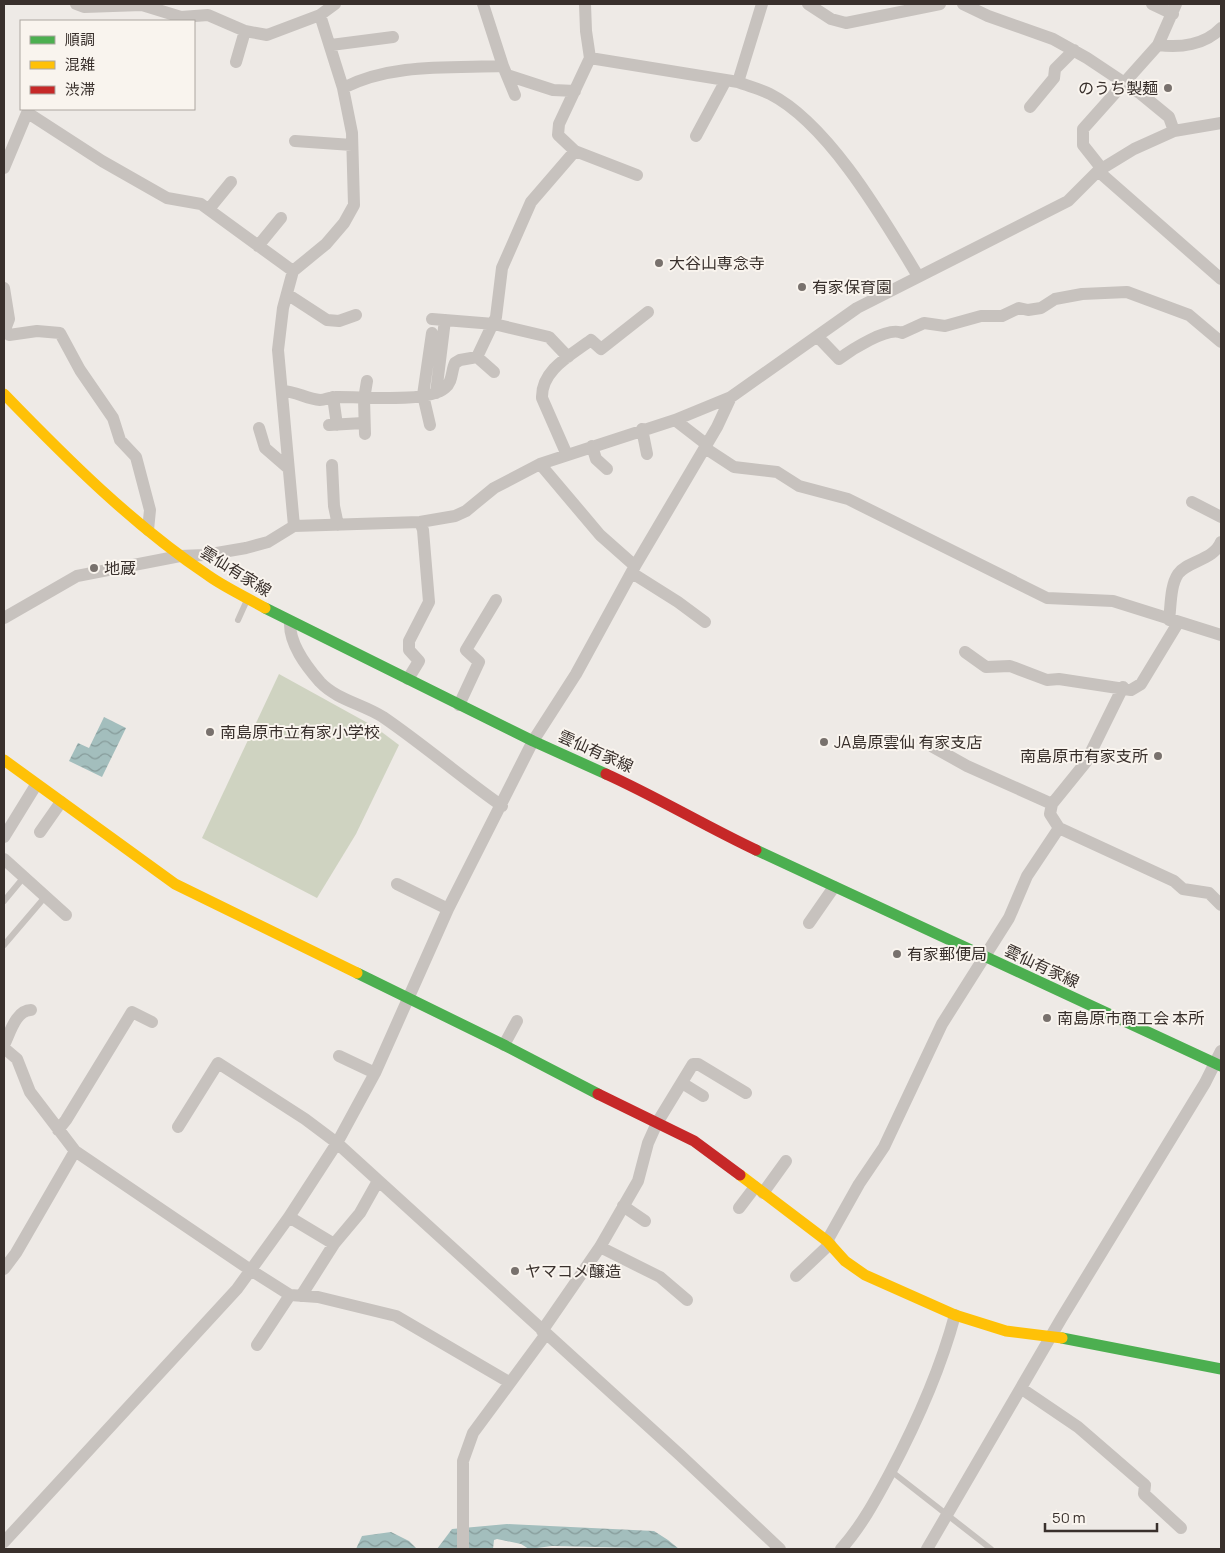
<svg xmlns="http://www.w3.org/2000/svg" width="1225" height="1553" viewBox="0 0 1225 1553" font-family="Manrope,'Noto Sans JP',sans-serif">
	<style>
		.park { fill: #cfd3c1 }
		.water { fill: url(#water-waves) }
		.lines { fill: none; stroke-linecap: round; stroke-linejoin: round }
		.lane { stroke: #c7c2be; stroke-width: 6 }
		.street { stroke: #c7c2be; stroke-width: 12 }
		.fast { stroke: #4caf50; stroke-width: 11 }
		.slow { stroke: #ffc107; stroke-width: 11 }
		.jam { stroke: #c62828; stroke-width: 11 }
		.poi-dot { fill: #78716d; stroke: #f9f4ee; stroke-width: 2 }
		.labels { text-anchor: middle; stroke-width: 4; stroke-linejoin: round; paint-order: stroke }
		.poi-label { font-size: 16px; fill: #39302c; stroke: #f9f4ee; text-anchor: start }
		.street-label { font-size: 16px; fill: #39302c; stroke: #f9f4ee }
	</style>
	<defs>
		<pattern id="water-waves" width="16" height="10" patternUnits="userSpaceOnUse" patternTransform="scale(1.25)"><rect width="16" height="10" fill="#a3bebd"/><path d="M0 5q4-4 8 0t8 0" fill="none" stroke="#869b9a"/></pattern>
	</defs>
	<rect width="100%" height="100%" fill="#eeeae6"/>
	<!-- park -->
	<path class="park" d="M279,674l96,53 24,18 -43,89 -39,64 -115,-60z"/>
	<!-- water -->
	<path class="water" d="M104,717l22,11 -24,49 -33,-16 9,-18 11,5z
		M507,1524l147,7 14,9 11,9 -127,-3 -23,3 -8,-5 -24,-5 -3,1 -1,9h-56l15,-20z
		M391,1532l18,9 8,8h-61l6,-13z"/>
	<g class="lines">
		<!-- lane -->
		<path class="lane" d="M238,620l9,-20
			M4,901l20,-24
			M4,945l41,-48
			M891,1471l100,78"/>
		<!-- street -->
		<path class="street" d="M76,4l8,3 58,-2 39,12 27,-2 37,16 22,4 53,-20 15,-11
			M483,4l20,62 12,29
			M585,4l1,27 4,27 -31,66 -1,11 17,16 62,24
			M762,4l-24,78c10,4 22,7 32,12 59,30 114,126 148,182
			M808,4l23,15 15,4 94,-19
			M963,4l25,12 65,23 34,19 54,36 28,23 5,14
			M1152,4l21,10
			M331,45l62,-8
			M1158,45l18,-41
			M590,58l148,24
			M236,62l9,-31
			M507,75l46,15 22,1
			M343,88c48,-25 107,-20 160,-22
			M1030,107l24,-29 1,-9 19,-19
			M696,136l30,-56
			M295,141l57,4
			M4,168l23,-55 4,2 71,46 65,37 34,6 92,67
			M1102,169l-19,-24v-16l75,-84c22,3 47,0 63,-17
			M1098,171l123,108
			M209,209l22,-27
			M258,246l23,-28
			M4,288l5,31 -5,13
			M287,294l40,26 12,1 17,-6
			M432,319l62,5 55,13 19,20
			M6,331l3,4 28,-4 23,2 20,37 33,48 7,22 16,17 14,53 -2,20
			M818,337l21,22c12,-9 49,-33 63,-26l22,-10 21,3 36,-10h21l17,-8 9,2 13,-2 14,-9 27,-5 45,-2 62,23 32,27
			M477,357l17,15
			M282,391c13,0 25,8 38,9 5,0 10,-3 15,-3 24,-1 91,7 110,-9 8,-6 6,-17 10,-25l5,-3 17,-3 19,-40 6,-49 29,-66 44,-51
			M436,393l9,-73
			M333,397l4,28
			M675,420l31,24
			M329,425l34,-2
			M430,425l-7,-30 9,-62
			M259,428l6,20 23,20
			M642,429l5,25
			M365,434l-1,-35 3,-18
			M592,446l4,13 11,10
			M705,448l29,19 43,5 22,14 49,13 199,99 66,3 108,34
			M567,455l-25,-57c-1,-28 29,-43 49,-58l10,9 47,-37
			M540,464l60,71 35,31
			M332,465l2,41 4,19
			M1192,502l29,15
			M294,526l-16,-176 5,-42 10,-37 33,-27 18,-21 10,-18 -2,-72 -9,-45 -23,-73
			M632,573l46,29 27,20
			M4,618l73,-42 103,-20 25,-1 41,-7 22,-6 26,-16 126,-4 35,-6 11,-5 28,-23 46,-24 135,-44 56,-23 126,-89 211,-107 30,-30 36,-22 40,-18 47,-8
			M1169,620c2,-14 1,-34 9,-46 9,-13 36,-14 43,-32
			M290,622c-1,22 16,44 30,60 17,18 43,22 63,35 41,28 79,61 119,89
			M965,652l21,15 24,-1 37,14 12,-1 72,11 10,-6 37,-61
			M408,679l11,-18 -10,-11v-9l20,-39 -6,-72 -3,-8
			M459,705l20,-43 -13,-12 30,-50
			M933,747l34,19 85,38 34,-42 37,-75
			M1059,828l115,53 9,8 26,4 12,12
			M40,832l21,-30
			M4,837l32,-52
			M4,859l62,56
			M397,884l51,25
			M809,923l25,-36
			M4,1045c6,-12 12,-35 27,-35
			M504,1045l13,-24
			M4,1048l13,11 13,33 45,59 177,120 38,24 28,2 78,19 113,66
			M339,1056l36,17
			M682,1083l21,13
			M178,1127l40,-64 87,56 32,24 343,312 100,94
			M58,1130l8,-10 66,-108 20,10
			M763,1193l23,-32
			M623,1206l22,15
			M739,1208l16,-21
			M289,1217l45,27
			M827,1241l32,-57 25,-37 58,-123 67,-106 18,-42 32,-48 -9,-14 2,-10
			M600,1247l60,30 27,23
			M4,1269l12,-16 59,-102
			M796,1276l34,-32
			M301,1296l33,-52 26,-31 18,-32
			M542,1331l58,-84 38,-66 10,-38 9,-20 36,-59h5l48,29
			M257,1345l33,-50
			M1022,1389l56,38 67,58 -1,9 37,34
			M4,1542l233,-253 52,-72 48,-74 38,-70 73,-164 85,-168 43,-67 59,-108 82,-139 14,-30
			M463,1549v-88l10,-28 73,-99
			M841,1549c20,-22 35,-50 49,-76 27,-51 50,-102 65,-158
			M927,1549l134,-230 144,-236 16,-32"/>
		<!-- fast -->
		<path class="fast" d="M265,608l268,133 73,33
			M756,850l465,216
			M357,973l147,72 94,49
			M1062,1338l159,31"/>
		<!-- slow -->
		<path class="slow" d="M4,394c63,65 129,131 205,182 17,12 37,21 56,32
			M4,760l171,124 182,89
			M740,1175l87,66 18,20 20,14 90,40 51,16 56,7"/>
		<!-- jam -->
		<path class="jam" d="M606,774c51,23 99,52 150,76
			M598,1094l96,47 46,34"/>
	</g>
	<!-- markers -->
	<g class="poi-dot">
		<circle cx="1168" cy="88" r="5"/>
		<circle cx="659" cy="263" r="5"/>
		<circle cx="802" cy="287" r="5"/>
		<circle cx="94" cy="568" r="5"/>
		<circle cx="210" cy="732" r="5"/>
		<circle cx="824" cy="742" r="5"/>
		<circle cx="1158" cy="756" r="5"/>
		<circle cx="897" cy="954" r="5"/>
		<circle cx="1047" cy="1018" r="5"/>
		<circle cx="515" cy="1271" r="5"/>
	</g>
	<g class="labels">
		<!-- poi labels -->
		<g class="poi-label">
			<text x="1158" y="94" text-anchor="end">のうち製麺</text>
			<text x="669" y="269">大谷山専念寺</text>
			<text x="812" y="293">有家保育園</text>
			<text x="104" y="574">地蔵</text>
			<text x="220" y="738">南島原市立有家小学校</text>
			<text x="834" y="748">JA島原雲仙 有家支店</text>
			<text x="1148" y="762" text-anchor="end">南島原市有家支所</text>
			<text x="907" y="960">有家郵便局</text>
			<text x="1057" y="1024">南島原市商工会 本所</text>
			<text x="525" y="1277">ヤマコメ醸造</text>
		</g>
		<!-- street labels -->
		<g class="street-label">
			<text transform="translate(236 571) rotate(32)" y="6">雲仙有家線</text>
			<text transform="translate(596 751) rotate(24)" y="6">雲仙有家線</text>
			<text transform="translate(1042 966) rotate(25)" y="6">雲仙有家線</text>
		</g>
	</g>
	<!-- border -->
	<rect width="1225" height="1553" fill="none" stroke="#39302c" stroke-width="10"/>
	<!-- legend -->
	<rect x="20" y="20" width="175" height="90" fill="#f9f4ee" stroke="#aca6a0"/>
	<rect x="30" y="36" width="25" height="8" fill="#4caf50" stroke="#aca6a0"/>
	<text x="65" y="45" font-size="15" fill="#39302c">順調</text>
	<rect x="30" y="61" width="25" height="8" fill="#ffc107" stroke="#aca6a0"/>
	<text x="65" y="70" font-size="15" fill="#39302c">混雑</text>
	<rect x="30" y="86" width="25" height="8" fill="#c62828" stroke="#aca6a0"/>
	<text x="65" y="95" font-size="15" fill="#39302c">渋滞</text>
	<!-- scale -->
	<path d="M1045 1523v8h112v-8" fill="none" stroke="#39302c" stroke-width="2.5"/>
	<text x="1052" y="1523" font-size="15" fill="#39302c" stroke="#f9f4ee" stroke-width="4" paint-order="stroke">50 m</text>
</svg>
